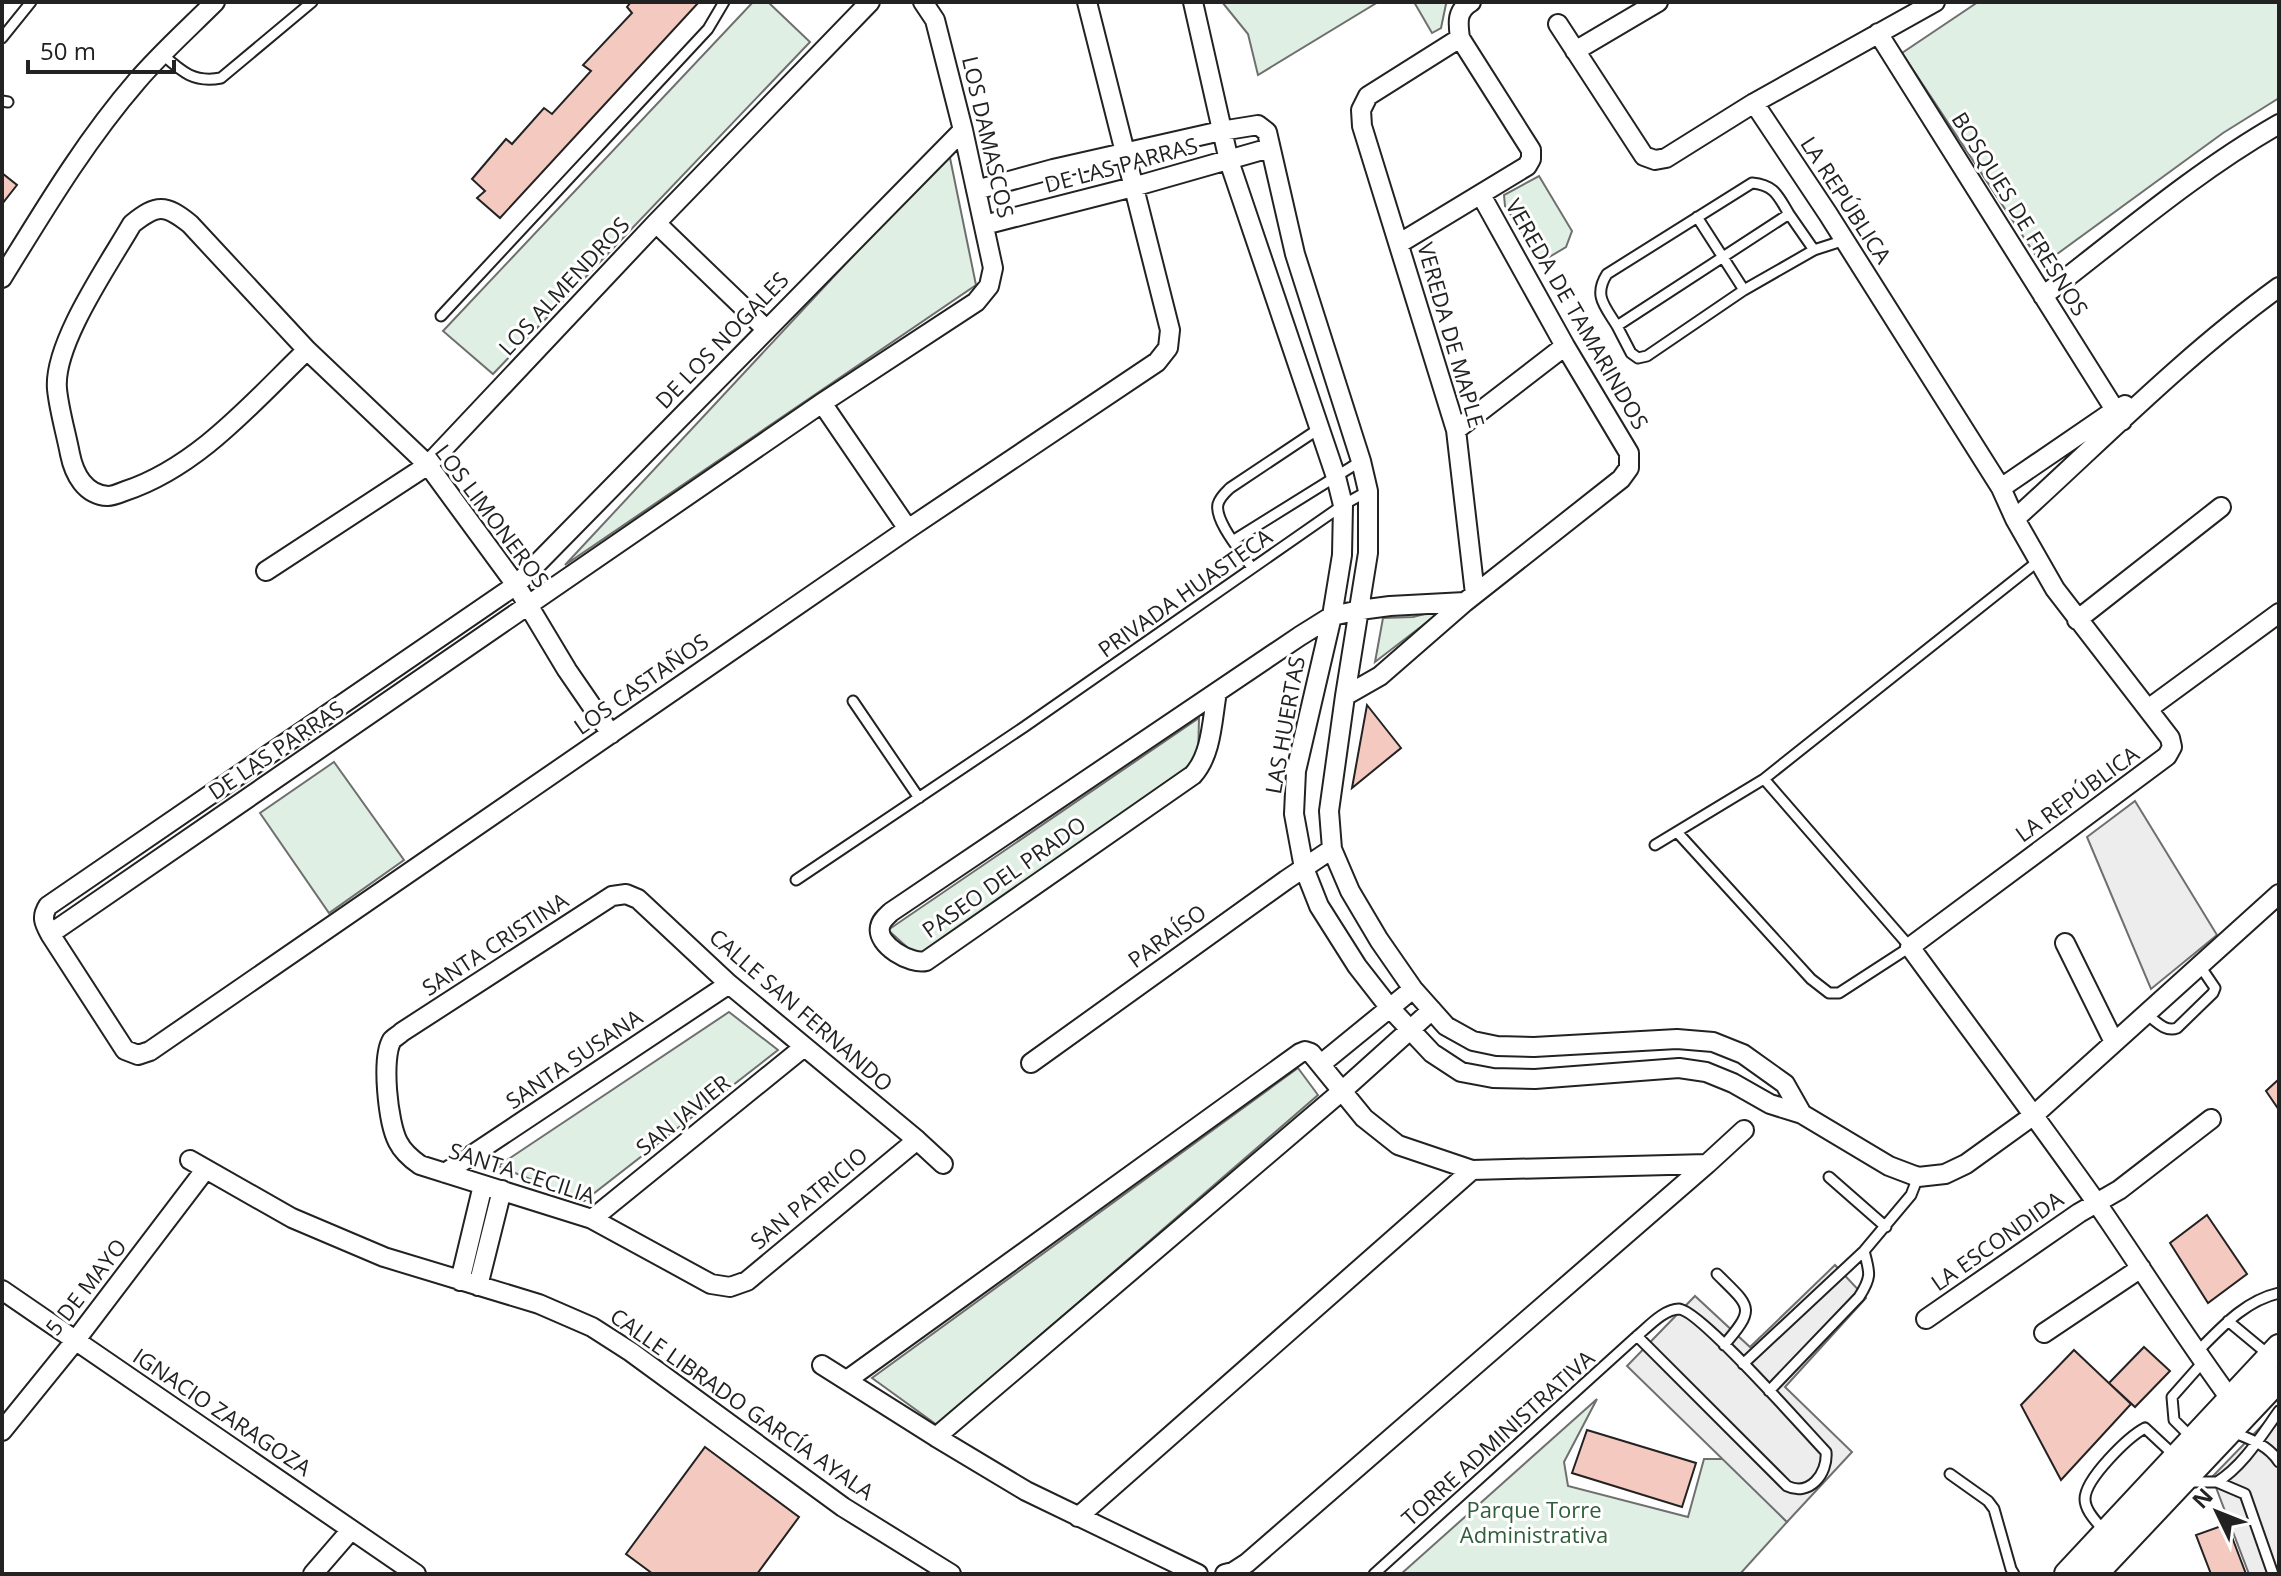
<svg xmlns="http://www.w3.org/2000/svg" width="2281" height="1576" viewBox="0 0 2281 1576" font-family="'Open Sans',sans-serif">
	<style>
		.green { fill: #e0efe3; stroke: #6f6f6f; stroke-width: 2 }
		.parking { fill: #ededed; stroke: #6f6f6f; stroke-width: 2 }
		.building { fill: #f3c9c0; stroke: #222; stroke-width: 2 }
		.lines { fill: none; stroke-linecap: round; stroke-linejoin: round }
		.service-casing { stroke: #222; stroke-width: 13 }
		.minor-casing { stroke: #222; stroke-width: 22 }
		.secondary-casing { stroke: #222; stroke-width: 28 }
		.service { stroke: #fff; stroke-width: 9 }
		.minor { stroke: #fff; stroke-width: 18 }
		.secondary { stroke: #fff; stroke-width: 24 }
		.labels { text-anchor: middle; stroke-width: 6; stroke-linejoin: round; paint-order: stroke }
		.street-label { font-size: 22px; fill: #222; stroke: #fff }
		.park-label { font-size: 22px; fill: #2f5e38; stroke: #fff }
	</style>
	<rect width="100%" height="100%" fill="#fff"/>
	<!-- green -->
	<path class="green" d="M753,2h15l42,40 -317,332 -50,-43z
		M1222,2h156l-120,73 -10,-41z
		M1414,2h35l-3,2 -5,24 -9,5z
		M1978,2h301v96l-56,35 -181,132 -140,-212z
		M949,153l27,132 -411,280z
		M1539,176l33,55 -6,16 -25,15 -36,-56 -1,-11z
		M1444,609l-69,53 8,-44 30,-1z
		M1199,718l-1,44 -280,195 -30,-27z
		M334,762l70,98 -75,53 -69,-100z
		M729,1012l49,38 -194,151 -86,-35z
		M1298,1068l20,27 -381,330 -65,-47z
		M1597,1399l-33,63 4,24 120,31 16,-58h21l62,63 -47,52h-339z"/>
	<!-- parking -->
	<path class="parking" d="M2135,801l82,134 -66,54 -64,-152z
		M1835,1265l31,33 -81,89 67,65 -65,70 -160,-156 68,-70 55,51z
		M2279,1408v166h-30l-37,-97z"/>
	<!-- building -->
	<path class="building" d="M631,2h68l-199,216 -23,-20 8,-7 -13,-12 34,-40 6,5 32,-36 8,6 39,-43 -8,-6 49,-52 -5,-6z
		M2,173l15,12 -15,19z
		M1367,705l34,43 -49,40z
		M2279,1079v31l-13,-19z
		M2207,1215l40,59 -39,29 -38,-60z
		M2144,1347l26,24 -35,36 -26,-24z
		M2074,1350l57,54 -70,76 -40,-75z
		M1587,1430l109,33 -14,44 -110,-34z
		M705,1447l94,70 -42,57h-104l-27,-20z
		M2227,1524l19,50h-35l-15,-39z"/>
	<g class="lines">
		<!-- service casing -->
		<g class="service-casing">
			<path id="service" d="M2,38l29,-36
				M163,55c19,17 31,28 58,23l91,-76
				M2,101l6,1
				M1697,217l47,73
				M1814,250l-25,-36 -172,112 14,27 7,5 9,-2 97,-66 70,-40 31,-10
				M441,316l267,-287 16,-27
				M1617,326c-12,-20 -24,-30 -10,-52l145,-91c23,2 26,13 37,31
				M1234,540l127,-79
				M1252,568c-9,-14 -38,-47 -34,-64 2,-7 7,-11 12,-16l90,-60
				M853,701l66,97
				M1764,779l273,-217
				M1655,845l109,-66 146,168 -71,46h-10l-18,-14 -134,-147
				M796,880l228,-153 319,-222 25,-14
				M2145,1013c10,7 20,20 32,15l36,-35 2,-5 -15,-22
				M1829,1177l57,50
				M1717,1274c33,33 40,33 7,71
				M2228,1321l41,34
				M2196,1353c25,-25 48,-52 83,-60
				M1743,1364l121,-113 47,-56 7,-18
				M1769,1391l90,-94c13,-20 11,-24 5,-46
				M2232,1432c18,7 36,13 47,30
				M2193,1439l-19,-19 -2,-23 31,-35
				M1950,1474l38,27 6,8 17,60 3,5
				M2188,1482h29l28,12 28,80
				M2217,1482c26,-16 44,-46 62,-71
				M2104,1531c-7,-9 -19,-20 -19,-32 0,-20 43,-62 60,-71l29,27
				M1374,1574l263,-238c11,-9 27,-27 42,-27 21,1 126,121 147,143 2,22 -17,45 -39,34l-150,-150"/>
		</g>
		<!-- minor casing -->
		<g class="minor-casing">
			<path id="minor" d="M1193,2l36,159 107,316 7,28 -1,50 -10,61 -36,155 -2,43 10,54 15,38 38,60 32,41 43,46 29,19 32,6 42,1 144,-11 27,4 27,11 37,21 32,10 87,52 29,11 27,-3 21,-10 68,-49 245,-221
				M1471,2c-15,9 -13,21 -11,36l-92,58 -7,14 1,16 94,304 19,164
				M1558,24l86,132 11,4 11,-2 88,-55 181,-101
				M1878,33l244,388
				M1575,51l83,-49
				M1754,103l74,111 173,274 14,31 40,70 115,149 2,9 -5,9 -257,191c62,85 125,169 186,255 47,68 91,139 141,206
				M963,130l-447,455 -468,321c-7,11 -4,17 2,28l75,116 13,5 12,-4 758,-522 249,-167 11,-14 2,-18 -83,-328
				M976,190l77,-21 168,-38 37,-6 9,7 28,122 66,207 7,30v62l-23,143 -16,115 3,38 18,42 29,49 34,49 33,37 27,15 24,5 37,1 143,-8 36,3 30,12 42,30 17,30
				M656,223l110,106
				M984,225l149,-38 137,-39
				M1400,243l127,-77 4,-7v-9l-71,-112
				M2,278c42,-68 83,-137 135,-197 24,-28 52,-53 78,-79
				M2043,296c77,-59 152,-124 236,-172
				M307,350c-54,52 -109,117 -182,141 -5,2 -12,5 -17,5 -23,-1 -34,-22 -38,-42 -4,-21 -11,-44 -13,-65 -4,-45 52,-125 75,-165 25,-20 33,-20 58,0l117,126 121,115 88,120 51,85 44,64
				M822,403l86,126
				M1456,430l109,-84
				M2001,488l114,-78 10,-5
				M2015,519c87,-79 169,-163 264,-232
				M266,571l162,-106 228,-242 214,-221
				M2077,620l144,-113
				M1217,692c-5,28 -5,62 -24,83l-267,186c-15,4 -50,-16 -46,-34 1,-7 7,-11 11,-15l409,-276 32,-20 28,-6 30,-4 75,-4
				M1345,696l35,-20 85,-74 156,-123 8,-11v-15l-64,-107 -84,-151
				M2148,709l131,-96
				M50,934l772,-531 154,-101 13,-16 4,-18 -30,-138 -28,-110 -12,-18
				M2065,943l49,99
				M1031,1063l255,-183 46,-31
				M1321,1064l92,-75
				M917,1140l-170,141 -17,6 -19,-3 -119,-65 -172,-54c-10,-7 -17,-13 -22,-23 -10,-19 -17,-84 -6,-102 3,-3 7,-5 10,-8l210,-136 14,-2 12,5 91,85 188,156 26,24
				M190,1160l102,58 92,39 155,47 53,23 39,25 212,155 108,67
				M445,1173l284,-189
				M592,1219l212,-172
				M460,1281l23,-96
				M478,1286l24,-96
				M2,1290l414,284
				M1926,1319l153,-106 40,-23 92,-71
				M2044,1333l97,-65
				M822,1365l114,72 90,54 172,83
				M847,1380l453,-327 5,-2 6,2 53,65 34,27 74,25 235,-6
				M2,1431l73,-90 130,-171
				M936,1437l406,-346 90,-81
				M1078,1517l394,-347
				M313,1574l38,-44
				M1225,1574l8,-2 14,-9 460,-399 37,-34"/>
		</g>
		<!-- secondary casing -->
		<g class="secondary-casing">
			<path id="secondary" d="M2067,1574l212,-227
				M2095,1574l184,-195"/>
		</g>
		<!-- service -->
		<use href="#service" class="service"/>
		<!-- minor -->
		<use href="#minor" class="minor"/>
		<!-- secondary -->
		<use href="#secondary" class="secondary"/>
	</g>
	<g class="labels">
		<!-- street labels -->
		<g class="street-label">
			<text transform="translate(988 137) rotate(77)" y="8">LOS DAMASCOS</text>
			<text transform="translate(1121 165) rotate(-15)" y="8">DE LAS PARRAS</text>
			<text transform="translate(1846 200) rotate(57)" y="8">LA REPÚBLICA</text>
			<text transform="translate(2020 214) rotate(58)" y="8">BOSQUES DE FRESNOS</text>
			<text transform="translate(564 286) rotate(-47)" y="8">LOS ALMENDROS</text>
			<text transform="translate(1577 314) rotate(60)" y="8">VEREDA DE TAMARINDOS</text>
			<text transform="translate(1451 335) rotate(74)" y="8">VEREDA DE MAPLE</text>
			<text transform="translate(722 340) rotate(-46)" y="8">DE LOS NOGALES</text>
			<text transform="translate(492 516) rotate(53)" y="8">LOS LIMONEROS</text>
			<text transform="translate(1185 593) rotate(-35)" y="8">PRIVADA HUASTECA</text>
			<text transform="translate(641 684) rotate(-35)" y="8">LOS CASTAÑOS</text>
			<text transform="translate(1285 725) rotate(-80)" y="8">LAS HUERTAS</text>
			<text transform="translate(276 750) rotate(-34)" y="8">DE LAS PARRAS</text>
			<text transform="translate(2077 794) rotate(-36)" y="8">LA REPÚBLICA</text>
			<text transform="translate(1004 877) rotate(-35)" y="8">PASEO DEL PRADO</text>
			<text transform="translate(1167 936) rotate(-36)" y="8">PARAÍSO</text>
			<text transform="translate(495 944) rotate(-33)" y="8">SANTA CRISTINA</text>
			<text transform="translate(801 1010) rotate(41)" y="8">CALLE SAN FERNANDO</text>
			<text transform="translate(574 1059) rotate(-34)" y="8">SANTA SUSANA</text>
			<text transform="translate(683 1115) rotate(-39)" y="8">SAN JAVIER</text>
			<text transform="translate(522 1173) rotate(18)" y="8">SANTA CECILIA</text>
			<text transform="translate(809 1198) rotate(-40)" y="8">SAN PATRICIO</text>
			<text transform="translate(1997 1241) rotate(-35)" y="8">LA ESCONDIDA</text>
			<text transform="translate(86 1287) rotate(-52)" y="8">5 DE MAYO</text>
			<text transform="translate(742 1404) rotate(35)" y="8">CALLE LIBRADO GARCÍA AYALA</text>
			<text transform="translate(222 1412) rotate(34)" y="8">IGNACIO ZARAGOZA</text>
			<text transform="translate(1498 1438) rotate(-42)" y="8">TORRE ADMINISTRATIVA</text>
		</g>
		<!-- park labels -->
		<g class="park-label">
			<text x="1534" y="1518">Parque Torre<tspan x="1534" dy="25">Administrativa</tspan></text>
		</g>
	</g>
	<!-- border -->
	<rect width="2281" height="1576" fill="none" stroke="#222222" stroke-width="8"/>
	<!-- north arrow -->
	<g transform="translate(2217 1512) rotate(313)" stroke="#ffffff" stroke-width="6" paint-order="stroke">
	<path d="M0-6L14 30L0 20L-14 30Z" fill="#222222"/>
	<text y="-12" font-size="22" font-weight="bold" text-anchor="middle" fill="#222222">N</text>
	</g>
	<!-- scale -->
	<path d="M28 60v12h146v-12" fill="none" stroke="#222222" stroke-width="4"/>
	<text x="40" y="60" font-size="24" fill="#222222" stroke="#ffffff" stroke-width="6" paint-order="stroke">50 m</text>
</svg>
